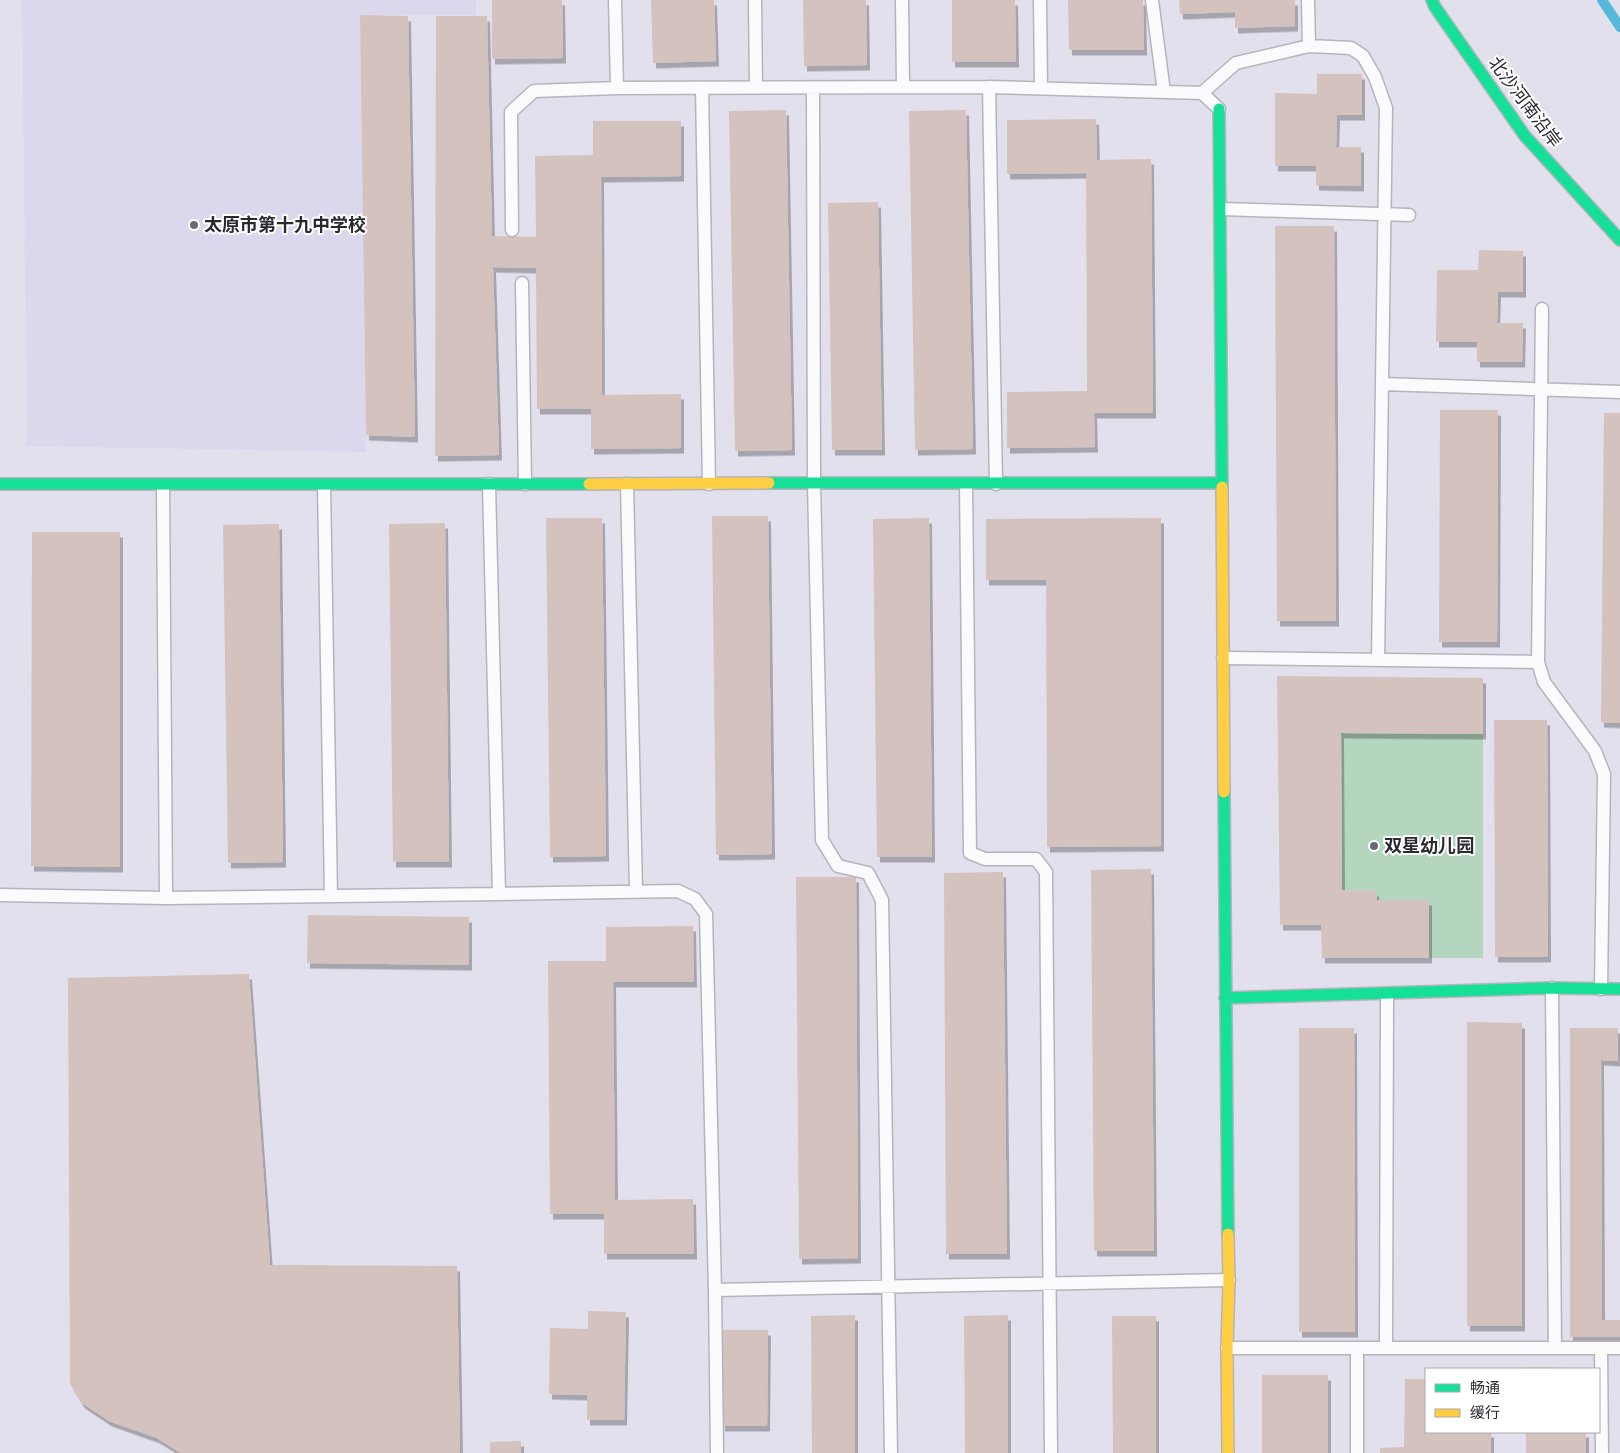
<svg xmlns="http://www.w3.org/2000/svg" width="1620" height="1453" viewBox="0 0 1620 1453" font-family="Jost,'Noto Sans SC',sans-serif">
	<style>
		.built { fill: #dbd8ed }
		.green { fill: #b4d6bf }
		.lines { fill: none; stroke-linecap: round; stroke-linejoin: round }
		.stream { stroke: #58b8d9; stroke-width: 10 }
		.building { fill: #d4c2be; filter: url(#shadow) }
		.lane-casing { stroke: #b5b4bd; stroke-width: 15 }
		.fast-casing { stroke: #b5b4bd; stroke-width: 14 }
		.slow-casing { stroke: #b5b4bd; stroke-width: 14 }
		.lane { stroke: #fbfafc; stroke-width: 12 }
		.fast { stroke: #16e098; stroke-width: 11 }
		.slow { stroke: #ffcf43; stroke-width: 11 }
		.poi-dot { fill: #6a6972; stroke: #fff; stroke-width: 2 }
		.labels { text-anchor: middle; stroke-width: 4; stroke-linejoin: round; paint-order: stroke }
		.street-label { font-size: 18px; fill: #2a2930; stroke: #fff }
		.poi-label { font-size: 18px; font-weight: bold; fill: #2a2930; stroke: #fff; text-anchor: start }
	</style>
	<defs>
		<filter id="shadow"><feDropShadow dx="3" dy="5.5" stdDeviation="0" flood-color="#0004"/></filter>
	</defs>
	<rect width="100%" height="100%" fill="#e2e0ec"/>
	<!-- built -->
	<path class="built" d="M22,0h454v15h-116l6,437 -339,-6z"/>
	<!-- green -->
	<path class="green" d="M1341,733l142,1v224h-54v-58h-52l-1,-9 -34,-1z"/>
	<g class="lines">
		<!-- stream -->
		<path class="stream" d="M1602,0l18,27"/>
	</g>
	<!-- building -->
	<path class="building" d="M492,0h70l1,58 -71,1z
		M651,0h63l2,61 -63,2z
		M803,0h63l1,65 -63,1z
		M952,0h63l1,62h-64z
		M1068,0h75l1,50h-75z
		M1179,0h116v26l-60,2v-16l-55,2z
		M360,15l48,1 7,421 -49,-2z
		M436,16h51l5,220 44,1 -1,-81 58,-1v-34h88v55l-80,1 1,218 79,-1v54l-90,1v-40h-54l-1,-141 -43,-1 6,188 -64,1z
		M1317,74h45v41h-25l-1,32h25v39l-45,-1v-19h-41v-73l42,1z
		M786,110l6,340 -57,1 -6,-340z
		M966,110l7,339 -58,1 -6,-339z
		M1096,119l1,41 54,-1 2,254h-59l1,34 -88,1v-56l80,-1 -1,-218 -79,1v-54z
		M878,202l4,248h-50l-4,-247z
		M1275,226h59l2,395h-59z
		M1479,250l44,1v41h-25l-1,31h26l-1,39h-45v-20h-41l1,-72h41z
		M1440,410h58l-1,232h-58z
		M1604,413h16v310l-19,-1z
		M712,516h56l4,338 -56,1z
		M546,518h56l4,338 -56,1z
		M929,518l3,339h-55l-4,-338z
		M1161,518v328l-114,1 -1,-267h-60v-61z
		M445,523l4,339h-56l-4,-338z
		M279,524l4,338 -55,1 -5,-338z
		M32,532h88v335l-89,-1z
		M1277,676l206,2v56l-142,-1 1,157 34,1 1,9h52v58h-107l-1,-33h-41z
		M1494,720h53l1,237h-53z
		M1151,869l3,382h-60l-3,-381z
		M1003,872l4,382h-61l-2,-381z
		M796,877h60l2,381 -59,1z
		M308,915l161,2v48l-162,-2z
		M693,926l1,56h-81l2,218 78,-1 1,55h-90v-40h-54l-2,-253h58v-34z
		M249,974l21,291 187,1 3,187h-279l-24,-15 -48,-17 -27,-18 -12,-19 -2,-406z
		M1467,1022l55,1v303h-55z
		M1299,1028h55l1,304h-56z
		M1570,1028h48v33l-17,-1 1,260h18v17h-50z
		M588,1311l38,1 -2,108h-37v-25l-38,-1 1,-66 38,1z
		M855,1315v138h-43l-1,-137z
		M1008,1315v138h-43l-1,-137z
		M1112,1316h44v137h-43z
		M723,1330h45l-1,96h-45z
		M1526,1367l47,1v1h-47z
		M1262,1375h66v78h-66z
		M1405,1379h21v53h65v21h-111v-5l24,-1z
		M1526,1432h60v21h-60z
		M521,1441v12h-31v-11z"/>
	<g class="lines">
		<!-- lane casing -->
		<g class="lane-casing">
			<path id="lane" d="M615,0l2,88
				M755,0l1,88
				M902,0l1,87
				M1040,0l1,88
				M1152,0l12,92
				M1308,0l1,46
				M989,87l7,397
				M702,88l7,396
				M813,88l1,396 8,356 16,26 30,7 14,27 9,553
				M1202,93l34,-30 73,-17 42,2 12,8 12,21 11,31 -8,552
				M1221,209l188,6
				M512,230l-1,-118 23,-21 83,-3 372,-1 213,6 17,16
				M522,283l3,201
				M1542,309l-4,353 6,20 51,69 9,23 -3,215
				M1382,384l238,8
				M489,484l10,410 179,-3 17,8 11,15 9,376 514,-10
				M627,484l9,407
				M966,484l4,369 15,6h51l10,13 5,581
				M163,485l3,413
				M324,485l7,411
				M1223,658l315,4
				M0,895l166,3 333,-4
				M1552,988l3,360
				M715,1290l2,163
				M1227,1348h393
				M1357,1348v105
				M1386,1348l1,-354
				M1601,1348l1,105"/>
		</g>
		<!-- fast casing -->
		<g class="fast-casing">
			<path id="fast" d="M1432,0l3,7 90,129 95,104
				M1219,109l3,378
				M769,483h453
				M0,484h589
				M1224,792l4,442
				M1225,998l327,-10 68,1"/>
		</g>
		<!-- slow casing -->
		<g class="slow-casing">
			<path id="slow" d="M589,484l180,-1
				M1222,487l2,305
				M1228,1453l-1,-105 2,-68 -1,-46"/>
		</g>
		<!-- lane -->
		<use href="#lane" class="lane"/>
		<!-- fast -->
		<use href="#fast" class="fast"/>
		<!-- slow -->
		<use href="#slow" class="slow"/>
	</g>
	<!-- markers -->
	<g class="poi-dot">
		<circle cx="194" cy="225" r="5"/>
		<circle cx="1374" cy="846" r="5"/>
	</g>
	<g class="labels">
		<!-- street labels -->
		<g class="street-label">
			<text transform="translate(1525 102) rotate(53)" y="6">北沙河南沿岸</text>
		</g>
		<!-- poi labels -->
		<g class="poi-label">
			<text x="204" y="231">太原市第十九中学校</text>
			<text x="1384" y="852">双星幼儿园</text>
		</g>
	</g>
	<!-- legend -->
	<rect x="1425" y="1368" width="175" height="65" fill="#ffffff" stroke="#aaa9ac"/>
	<rect x="1435" y="1384" width="25" height="8" fill="#16e098" stroke="#aaa9ac"/>
	<text x="1470" y="1393" font-size="15" fill="#2a2930">畅通</text>
	<rect x="1435" y="1409" width="25" height="8" fill="#ffcf43" stroke="#aaa9ac"/>
	<text x="1470" y="1418" font-size="15" fill="#2a2930">缓行</text>
</svg>
